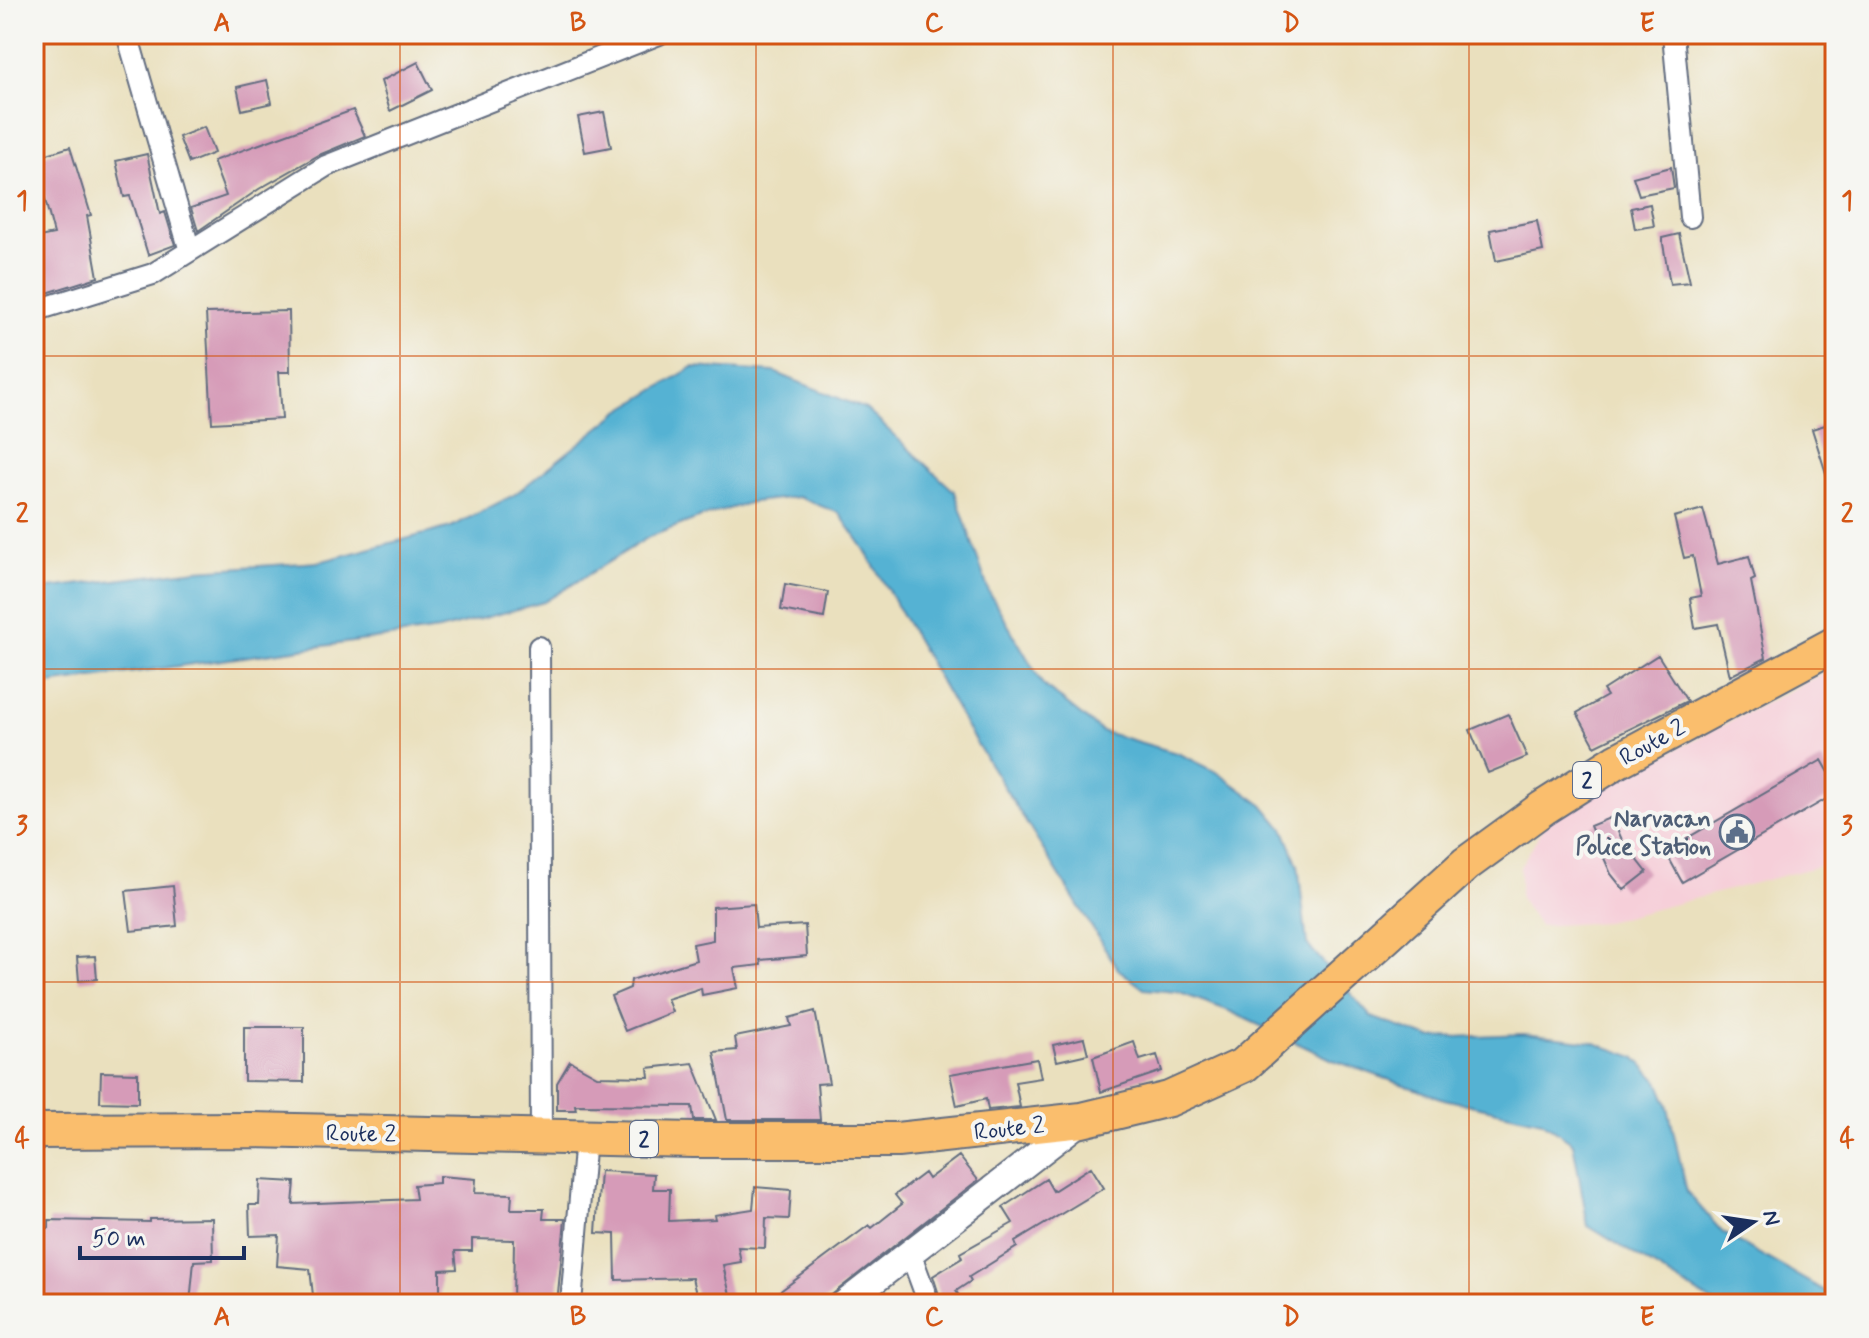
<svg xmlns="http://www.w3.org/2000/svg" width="1869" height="1338" viewBox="0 0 1869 1338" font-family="Mynerve,sans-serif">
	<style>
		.built { fill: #f6cfd9 }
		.water { fill: #54b2d3; stroke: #387098; stroke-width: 2 }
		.building { fill: #d69bb8 }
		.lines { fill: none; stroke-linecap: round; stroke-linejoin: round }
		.minor-casing { stroke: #636d80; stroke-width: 24 }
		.tertiary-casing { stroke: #636d80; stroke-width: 30 }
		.trunk-casing { stroke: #636d80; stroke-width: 38 }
		.minor { stroke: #fff; stroke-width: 20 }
		.tertiary { stroke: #fff; stroke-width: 26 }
		.trunk { stroke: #fabe6d; stroke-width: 34 }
		.grid { fill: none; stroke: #d45514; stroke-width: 2; stroke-opacity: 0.55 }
		.labels { text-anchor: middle; stroke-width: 8; stroke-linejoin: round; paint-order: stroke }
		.shield { fill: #f6f6f2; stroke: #5d6b8a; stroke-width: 2 }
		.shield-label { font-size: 22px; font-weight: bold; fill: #1b2f5e }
		.street-label { font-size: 24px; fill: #1b2f5e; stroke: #f6f6f2 }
		.service-label { font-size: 24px; font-weight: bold; fill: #4e5e75; stroke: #f6f6f2; text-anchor: end }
		.neatline { fill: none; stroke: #d45514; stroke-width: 3 }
		.grid-label { font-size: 26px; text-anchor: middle; font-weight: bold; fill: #d45514 }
	</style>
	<rect width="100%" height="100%" fill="#f6f6f2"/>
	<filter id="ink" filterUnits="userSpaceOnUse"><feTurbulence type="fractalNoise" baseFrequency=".0125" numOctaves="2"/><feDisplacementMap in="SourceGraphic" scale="16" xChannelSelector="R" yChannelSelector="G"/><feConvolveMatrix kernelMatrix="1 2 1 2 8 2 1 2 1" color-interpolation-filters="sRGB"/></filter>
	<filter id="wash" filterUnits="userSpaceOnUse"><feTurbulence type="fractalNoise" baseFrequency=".006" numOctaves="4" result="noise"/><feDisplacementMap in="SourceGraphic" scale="32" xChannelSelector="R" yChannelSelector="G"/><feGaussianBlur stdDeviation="1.8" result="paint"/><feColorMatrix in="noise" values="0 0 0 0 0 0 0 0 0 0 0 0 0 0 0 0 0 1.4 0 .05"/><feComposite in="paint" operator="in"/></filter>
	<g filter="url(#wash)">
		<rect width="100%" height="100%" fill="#eae0be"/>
		<!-- built -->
		<path class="built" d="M1835,667v195l-229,60 -67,4 -19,-28v-31l31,-53z"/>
		<!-- water -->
		<path class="water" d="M693,367l81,5 92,37 89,83 34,100 54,93 58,46 79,23 37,18 48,35 19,23 14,35 9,79 64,73 59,21 94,-4 68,8 43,15 23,24 9,22 20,89 36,41 112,64v7h-120l-127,-78 -15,-83 -31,-22 -98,-22 -111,-39 -106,-50 -50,-18 -33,-3 -26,-20 -151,-241 -102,-178 -26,-37 -41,-16 -46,5 -51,15 -52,20 -105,65 -105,28 -405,56v-96l163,-20 122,-8 132,-35 63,-32 106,-84z"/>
		<g id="blocks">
			<!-- building -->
			<path class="building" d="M418,62l14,28 -42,21 -9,-30z
				M267,80l5,23 -30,7 -5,-23z
				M353,110l12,26 -46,19 -60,34 -61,42 -7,-23 35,-12 -13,-35z
				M604,112l7,35 -26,5 -7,-35z
				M204,127l10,26 -25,10 -10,-26z
				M70,147l21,68 -4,1 11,61 -64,20v-59l20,-4 -20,-76z
				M147,154l13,60 5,-2 10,33 -27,10 -18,-59 -6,1 -8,-36z
				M1671,167l3,21 -35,7 -6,-18z
				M1650,204l4,22 -19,3 -4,-21z
				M1537,221l6,30 -47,10 -6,-31z
				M1679,234l11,48 -20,2 -8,-46z
				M289,311l1,61h-11l3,47 -70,4 -6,-110z
				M1835,422v67h-4l-19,-60z
				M1703,509l15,55 31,-8 6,23 -4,2 15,77 -36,18 -12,-52 -23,4 -5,-30 11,-2 -8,-40 -9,2 -10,-41z
				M785,584l43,8 -4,26 -43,-8z
				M1658,655l29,46 -92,45 -18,-33 30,-17 -4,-6z
				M1508,714l19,43 -39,16 -18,-43z
				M1822,760l13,23v11l-153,88 -17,-31z
				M1612,817l10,23 25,32 -23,18 -13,-16 -21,-48z
				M173,886l4,40 -46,5 -5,-40z
				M754,904l2,24 49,-3 2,31 -47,4 1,5 -27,3 4,20 -36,7 -1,-7 -34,11 5,13 -47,19 -14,-35 19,-8 1,-8 65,-20 -3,-16 20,-4v-33z
				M95,956l2,23 -18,2 -2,-24z
				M815,1011l14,72 -12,1 3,36h-93l-13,-68 23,-2 -2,-13 56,-11 -2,-8z
				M244,1027h60v55l-60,-1z
				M1084,1038l4,16 -31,7 -4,-16z
				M1134,1042l6,18 17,-5 5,16 -61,21 -8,-35z
				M1037,1059l4,19 -26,4 5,25 -32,3 -2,-11 -29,7 -7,-32z
				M570,1061l27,15 52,1 -1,-9 45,-5 23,57h-22l-2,-14 -117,-1 1,5h-19v-27z
				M101,1072l37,1v30l-38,-1z
				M959,1156l19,24 -158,124h-57l106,-79 3,3 30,-24 -7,-9 29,-22 4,6z
				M1091,1167l13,21 -89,54 2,5 -48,30 2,4 -15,10 8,13h-22l-9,-28 29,-18 -2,-5 53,-30 -10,-16 43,-28 7,12z
				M600,1171l54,3 -1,15h17l-1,32 46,-2 -1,-4 39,-6 2,-22 36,3 -2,29 -23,-1 -1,30 -27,-1 3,15 -18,3 7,30 -32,7 -6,-24 -76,2 -1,-46 -19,-1z
				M439,1176l37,3 -1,14 37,1 -1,15h33l-1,10h22l-8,85 -44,-1 1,-63 -42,-1v12h-17l2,18 -17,1v34h-126l-4,-35 -33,-3 2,-31 -29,1 -1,-31h10l1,-25 35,2 -2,22 123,-5 -2,-14 25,-2z
				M212,1218l1,42 -19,1 -4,42 -42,-4v5h-106v-9h-8v-67h15v-8l101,2v-3z"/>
		</g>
	</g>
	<g filter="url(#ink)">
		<use href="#blocks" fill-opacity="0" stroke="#636d80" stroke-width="2"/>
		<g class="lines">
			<!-- minor casing -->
			<g class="minor-casing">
				<path id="minor" d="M127,34l63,217
					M1673,34l17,183
					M34,311l119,-37 173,-108 333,-132
					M539,647l2,490
					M911,1255l18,49
					M571,1304l14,-166"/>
			</g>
			<!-- tertiary casing -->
			<g class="tertiary-casing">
				<path id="tertiary" d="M844,1304l238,-184"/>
			</g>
			<!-- trunk casing -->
			<g class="trunk-casing">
				<path id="trunk" d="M34,1131l217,-1 442,10h204l185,-20 87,-21 75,-34 222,-201 77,-56 74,-47 218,-117"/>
			</g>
			<!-- minor -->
			<use href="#minor" class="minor"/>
			<!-- tertiary -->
			<use href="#tertiary" class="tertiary"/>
			<!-- trunk -->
			<use href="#trunk" class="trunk"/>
		</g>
	</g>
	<!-- grid -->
	<path class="grid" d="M400,34v1270M756,34v1270M1113,34v1270M1469,34v1270M34,356h1801M34,669h1801M34,982h1801"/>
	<!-- icons -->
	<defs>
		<g id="civic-ring" transform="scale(1.8)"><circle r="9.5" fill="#f6f6f2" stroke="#5c6f8a" stroke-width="1.5"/><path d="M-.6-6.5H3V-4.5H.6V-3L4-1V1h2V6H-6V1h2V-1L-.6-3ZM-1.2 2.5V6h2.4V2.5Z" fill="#5c6f8a"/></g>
	</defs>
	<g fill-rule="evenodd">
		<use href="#civic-ring" x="1737" y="832"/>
	</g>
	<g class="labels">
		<!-- shield labels -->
		<g class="shield">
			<rect x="1573" y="762" width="28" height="36" rx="6"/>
			<rect x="630" y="1121" width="28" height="36" rx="6"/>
		</g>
		<g class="shield-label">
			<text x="1587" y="788">2</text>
			<text x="644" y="1147">2</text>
		</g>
		<!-- street labels -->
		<g class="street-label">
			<text transform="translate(1652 742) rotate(-29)" y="8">Route 2</text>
			<text transform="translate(1009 1128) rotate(-6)" y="8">Route 2</text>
			<text transform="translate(361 1133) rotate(1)" y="8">Route 2</text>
		</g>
		<!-- service labels -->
		<g class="service-label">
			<text x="1711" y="826">Narvacan<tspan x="1711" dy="28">Police Station</tspan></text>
		</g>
	</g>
	<!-- margin -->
	<rect width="1869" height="1338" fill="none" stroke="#f6f6f2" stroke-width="88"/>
	<!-- north arrow -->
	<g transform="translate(1753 1222) rotate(77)" stroke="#f6f6f2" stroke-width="6" paint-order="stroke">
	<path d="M0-6L14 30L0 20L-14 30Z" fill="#1b2f5e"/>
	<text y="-12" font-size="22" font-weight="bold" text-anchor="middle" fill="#1b2f5e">N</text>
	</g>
	<!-- scale -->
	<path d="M80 1246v12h164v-12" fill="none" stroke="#1b2f5e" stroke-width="4"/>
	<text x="92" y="1246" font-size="24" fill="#1b2f5e" stroke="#f6f6f2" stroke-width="6" paint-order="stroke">50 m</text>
	<rect x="44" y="44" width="1781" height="1250" class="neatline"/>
	<g class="grid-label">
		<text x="222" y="31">A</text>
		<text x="578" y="31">B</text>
		<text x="934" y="31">C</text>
		<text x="1291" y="31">D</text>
		<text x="1647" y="31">E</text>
		<text x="22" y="209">1</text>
		<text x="1847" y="209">1</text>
		<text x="22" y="522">2</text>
		<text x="1847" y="522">2</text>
		<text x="22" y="834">3</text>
		<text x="1847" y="834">3</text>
		<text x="22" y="1147">4</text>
		<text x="1847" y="1147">4</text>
		<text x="222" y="1325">A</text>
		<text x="578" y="1325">B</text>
		<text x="934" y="1325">C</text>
		<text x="1291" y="1325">D</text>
		<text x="1647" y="1325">E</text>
	</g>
</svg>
